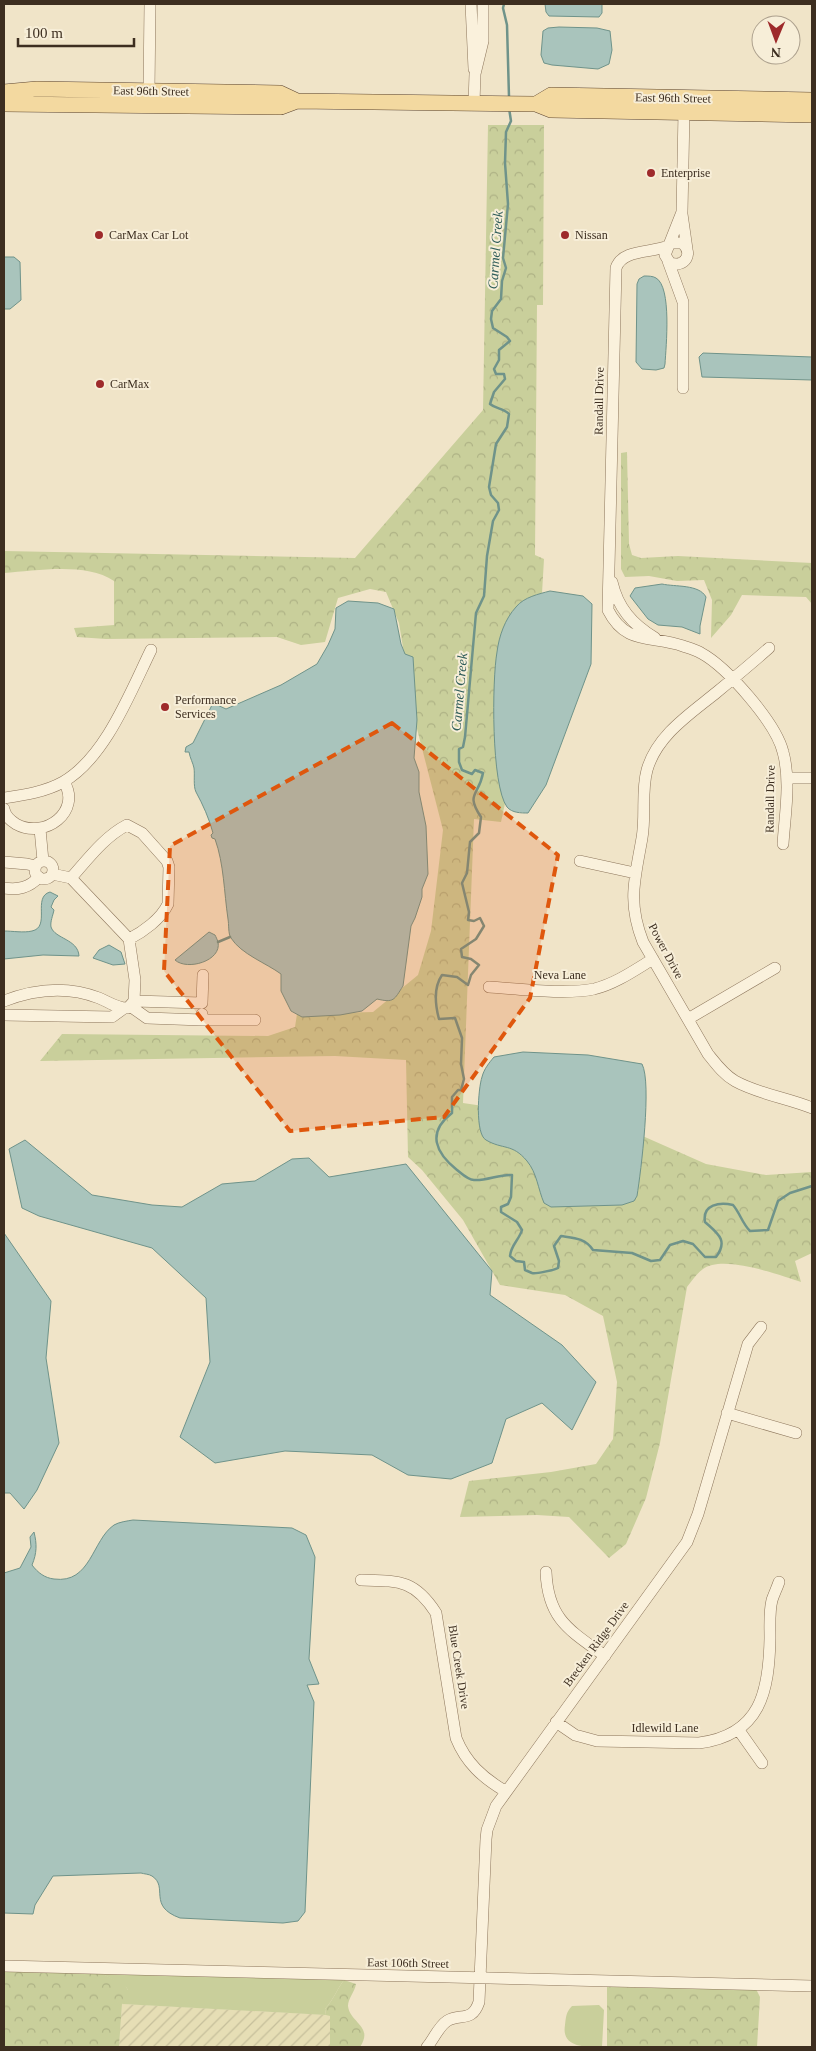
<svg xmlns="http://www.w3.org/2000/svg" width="816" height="2051" viewBox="0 0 816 2051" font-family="'Times New Roman',serif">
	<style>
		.farmland { fill: url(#farmland-furrows) }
		.green { fill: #c9cf9b }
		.forest { fill: url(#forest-crowns) }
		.water { fill: #a9c4bc; stroke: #6f938a }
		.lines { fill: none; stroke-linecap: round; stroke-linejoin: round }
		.stream { stroke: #6f938a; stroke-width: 2.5 }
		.minor-casing { stroke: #8d765c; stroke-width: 12 }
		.major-casing { stroke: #5b4430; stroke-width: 16 }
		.minor { stroke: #faf1dc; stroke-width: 11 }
		.major { stroke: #f3d9a0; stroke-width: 15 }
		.marked { fill: #df570d; fill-opacity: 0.2; stroke: #df570d; stroke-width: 4; stroke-dasharray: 10 6; stroke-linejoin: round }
		.poi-dot { fill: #9e2a2b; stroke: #f7eed8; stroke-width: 2 }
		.labels { text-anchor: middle; stroke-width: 4; stroke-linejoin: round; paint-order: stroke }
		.street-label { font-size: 12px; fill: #3d2e20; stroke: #f7eed8 }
		.poi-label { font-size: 12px; fill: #3d2e20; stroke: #f7eed8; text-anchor: start }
		.water-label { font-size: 14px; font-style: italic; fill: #2f5d5a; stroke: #f7eed8 }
	</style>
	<defs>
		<pattern id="farmland-furrows" width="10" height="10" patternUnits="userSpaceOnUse" patternTransform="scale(1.25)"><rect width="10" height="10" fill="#e6deb5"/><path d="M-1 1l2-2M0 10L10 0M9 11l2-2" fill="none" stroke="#c6bf9b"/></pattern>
		<pattern id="forest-crowns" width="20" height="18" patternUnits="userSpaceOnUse" patternTransform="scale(1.25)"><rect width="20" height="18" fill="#c9cf9b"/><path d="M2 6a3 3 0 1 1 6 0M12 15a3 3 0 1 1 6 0" fill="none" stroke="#aeb285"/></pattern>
	</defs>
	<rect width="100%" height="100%" fill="#f0e4c8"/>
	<!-- farmland -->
	<path class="farmland" d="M122,2004l208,11v32h-211z"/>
	<!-- green -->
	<path class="green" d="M101,1973l243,7c-7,9 -10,19 -19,29l1,6 -204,-11 6,-14 -2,-3z
		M599,2005l5,5 -2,37c-16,0 -41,1 -37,-22 1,-8 1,-13 7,-19z"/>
	<!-- forest -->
	<path class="forest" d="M488,125h56l-1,180h-6l-2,250 9,4 -5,86 -38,177 -27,-3 -11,284 157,23 86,38 60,11 46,-3v81l-17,8 6,21c-22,-7 -78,-28 -98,-13 -6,4 -11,12 -16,18l-27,156 -14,55 -20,46 -17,14 -40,-41 -32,-2 -77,2 9,-36 82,-9 45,-8 17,-25 4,-57 -14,-66 -38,-21 -65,-10 -37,-65 -41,-50 -14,-13 -2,-97 -71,-4 -295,5 22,-27 206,2 27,-9 2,-13 76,-2 45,-37 13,-44 12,-101 -28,-109 -16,-98 -13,-31 -16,-3 -32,9 -13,44 -24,3 -24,-8 -171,2 -29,-2 -3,-9 40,-3v-44c-29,-19 -77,-10 -110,-8v-22l351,7 128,-148z
		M627,452l2,92 3,11 9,3 37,-2 134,7v41l-6,-7 -64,-2 -11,20 -20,23 1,-38 -8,-20 -27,1 -28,-5 -24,1 -4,-8v-116z
		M4,1969l97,4 24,12 3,5 1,7 -7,7 -3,43h-115z
		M344,1980l12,4c-1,7 -8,15 -8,22 2,17 26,20 12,41h-30v-31l-4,-1 -1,-6c9,-10 12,-20 19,-29z
		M607,1987l149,2 4,8 -3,50h-150z"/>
	<!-- water -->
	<path class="water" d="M545,4h57v9l-3,4 -50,-1 -3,-4z
		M559,27l38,1 13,3 2,19 -3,14 -11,5 -46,-4 -8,-2 -3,-8 2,-24 5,-3z
		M4,257h10l6,5 1,38 -11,9h-6z
		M644,276c4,0 9,0 12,2 16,9 10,69 9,86l-1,4 -8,2 -14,-1 -6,-7 1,-78 2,-5z
		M703,353l109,4v23l-110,-3 -3,-20z
		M662,584c13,3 37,0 44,13l-6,29v8l-18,-7 -24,-2 -10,-6 -18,-23 5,-8z
		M550,591l33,5 9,8 -1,60 -45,121 -18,28c-7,0 -16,0 -21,-6 -16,-22 -15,-127 -10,-155 2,-16 8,-33 19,-45 8,-10 23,-13 34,-16z
		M348,601l30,2 16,6 7,35 4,10 8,3 4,63 -3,38 5,14v20l7,34 2,48 -6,15v8l-7,21 -4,8 -8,60c-9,14 -9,17 -26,13l-15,12 -22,4 -38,2 -11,-6 -10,-20v-17c-15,-11 -40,-20 -50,-36 -3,-4 -2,-14 -3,-19 -4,-27 -4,-55 -13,-80l-3,-1 -1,-3 2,-2c-4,-15 -10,-28 -17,-41 -3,-6 -1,-17 -2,-24 -1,-5 -4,-10 -5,-16h-4l1,-5 7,-4 20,-40 13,6 55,-24 36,-21 11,-19 7,-16 1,-21z
		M50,892l8,4 -4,4 -3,7 3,3c-1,5 -4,12 -3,17 4,12 27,12 28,29l-36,-1 -39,4v-28c8,0 20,2 28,0 19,-4 0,-34 18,-39z
		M209,932l6,3c1,2 2,4 3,7 4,19 -31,29 -43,18z
		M109,945l12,7 4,12 -12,1 -20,-7 6,-8z
		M523,1052l65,3 54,9c10,19 -1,107 -5,132l-3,5 -12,4 -71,2 -7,-4c-6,-14 -7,-30 -17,-42 -15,-18 -24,-11 -41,-21 -11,-6 -8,-51 -4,-63 2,-8 7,-14 12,-20z
		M25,1140l67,55 60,10 30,2 40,-23 33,-3 37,-22 17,-1 20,19 77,-13 86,107 -2,24 72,50 34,37 -24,48 -30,-27 -36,16 -14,44 -41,16 -43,-4 -36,-20 -87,-4 -70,12 -35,-26 30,-75 -4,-64 -54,-50 -113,-32 -17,-8 -13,-59z
		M4,1233l47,68 -5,57 13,85 -22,47 -13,19 -14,-16h-6z
		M133,1520l159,8 14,7 9,22 -6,102 10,25 -12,1 7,17 -9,210 -7,9 -15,2 -103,-5c-33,-12 -11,-31 -28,-42 -3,-2 -8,-2 -11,-3l-88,3 -18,29 -2,9 -29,-1v-340l16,-5 11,-21 -1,-10 4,-5c3,12 3,21 -2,33 6,8 13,13 22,14 37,5 38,-39 60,-54 5,-3 13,-4 19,-5z"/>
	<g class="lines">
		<!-- stream -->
		<path class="stream" d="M504,4l-1,4 4,17 2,72
			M509,108l2,13 -5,11 -1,31 3,41 -5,54 3,10 -4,13 -1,18 -9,12 -1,8 2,9 14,9 3,4 -11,9v10l-5,9 2,5h8l1,5 -11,13 -4,12c6,5 13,4 19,10l-2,13 -11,17 -7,43 2,8 7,8 1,7 -6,11 -6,35 -3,40 -8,17 -11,124 -2,10 -4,2v13l3,8 10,4 3,-4 8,3c-4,23 -18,20 -2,44l-2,16 -9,9 -3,31 -5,10 7,29 -1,8 6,1 6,-3 4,8 -8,13 -15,10 1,8 9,2 8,6 -8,10 -3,10 -11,-8 -15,-2c-9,13 -7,29 -3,44l16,-1 7,20 -1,26 3,15 -3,11h-3l-6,7v16c-26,20 -16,40 5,57 5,4 11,10 17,10 13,1 25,-6 38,-5l-1,22 -3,7 -7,3v5l16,10 5,8c-3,10 -11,15 -12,26l6,5 8,1 1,8 7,3c4,1 22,-3 26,-5l1,-7 -5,-15 7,-10c13,2 24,2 32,14l39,3 19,8 9,-1 10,-15 13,-4 10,3 12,13h11c13,-17 1,-24 -11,-35 -3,-18 15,-20 28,-17 7,8 9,18 17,26l18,-1 10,-29 12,-8 22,-7
			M218,942l12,-5"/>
		<!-- minor casing -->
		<g class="minor-casing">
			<path id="minor" d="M471,4l3,65
				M149,91l1,-87
				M474,103l1,-29 8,-33v-37
				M682,214l5,35
				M671,243h11c12,10 3,25 -12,20l-5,-8 17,-43 2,-100
				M668,246c-16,7 -46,3 -52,22l-8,342c18,36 44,25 75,36 6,2 13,4 18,7 26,14 75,70 82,99 8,29 2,62 0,92
				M668,261l15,41v86
				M612,582c6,26 20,42 43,56
				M769,648c-17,15 -35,30 -52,44 -27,22 -60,43 -70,78 -6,22 -1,45 -5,68 -7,41 -15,63 1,104l65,112c8,10 16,21 27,27 23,13 53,17 77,27
				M787,778h25
				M4,798c20,-3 41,-6 59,-16 42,-24 67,-89 88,-132
				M4,809c1,7 6,11 12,15 29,16 66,-13 48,-42
				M40,829l3,32
				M580,861l55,12
				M35 870a9 9 0 1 1 18 0a9 9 0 1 1-18 0Z
				M4,862l23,2 9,2
				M52,874l19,4 58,61 6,41 -1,21
				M71,878c17,-19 33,-41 56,-53l15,8 25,28 2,6 -1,37c-7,15 -25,28 -39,35
				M4,888c14,2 25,0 35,-11
				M489,987c30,2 77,8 105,2 21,-5 41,-19 59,-30
				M4,1001c31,-12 64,-15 95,-3 10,4 19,11 29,10l6,-7 68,2 1,-28
				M130,1006l17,12 55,2
				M202,1014v6h53
				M4,1015l108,2 11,-8
				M688,1019l87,-51
				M727,1413l69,20
				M546,1572c2,47 23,58 59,84
				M361,1580c37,1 53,-1 75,33l20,125c10,25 27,40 49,53
				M556,1722l19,13 22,6 102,2c62,-8 70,-52 71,-105 0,-12 -1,-26 2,-38 2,-6 5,-12 7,-18
				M738,1729l24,34
				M4,1966l808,20
				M427,2047c6,-7 12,-21 20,-26 13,-8 25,2 32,-19l7,-163 1,-9 9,-24 191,-264 11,-28 50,-170 13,-17"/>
		</g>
		<!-- major casing -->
		<g class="major-casing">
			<path id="major" d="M4,92l33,-3 243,4 17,8
				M4,104l277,3 16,-6 239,3 15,6 261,5
				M536,104l15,-9 261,5"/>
		</g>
		<!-- minor -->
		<use href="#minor" class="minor"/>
		<!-- major -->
		<use href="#major" class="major"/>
	</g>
	<!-- marked area -->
	<path class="marked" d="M392,723l166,132 -28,143 -86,119 -154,14 -126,-160 6,-125z"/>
	<!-- markers -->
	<g class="poi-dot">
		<circle cx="651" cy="173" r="5"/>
		<circle cx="99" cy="235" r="5"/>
		<circle cx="565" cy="235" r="5"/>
		<circle cx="100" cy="384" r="5"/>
		<circle cx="165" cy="707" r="5"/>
	</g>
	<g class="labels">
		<!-- street labels -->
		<g class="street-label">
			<text transform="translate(151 91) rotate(1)" y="4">East 96th Street</text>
			<text transform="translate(673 98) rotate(1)" y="4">East 96th Street</text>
			<text transform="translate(599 401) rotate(-89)" y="4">Randall Drive</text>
			<text transform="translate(770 799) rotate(-89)" y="4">Randall Drive</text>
			<text transform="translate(666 951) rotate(62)" y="4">Power Drive</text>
			<text x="560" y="979">Neva Lane</text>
			<text transform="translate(596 1644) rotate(-54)" y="4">Brecken Ridge Drive</text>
			<text transform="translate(459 1667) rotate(81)" y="4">Blue Creek Drive</text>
			<text x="665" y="1732">Idlewild Lane</text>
			<text transform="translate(408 1963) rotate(1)" y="4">East 106th Street</text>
		</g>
		<!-- poi labels -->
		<g class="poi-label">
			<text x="661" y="177">Enterprise</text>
			<text x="109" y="239">CarMax Car Lot</text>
			<text x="575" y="239">Nissan</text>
			<text x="110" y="388">CarMax</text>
			<text x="175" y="704">Performance<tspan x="175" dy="14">Services</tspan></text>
		</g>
		<!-- water labels -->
		<g class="water-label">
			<text transform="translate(495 250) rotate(-86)" y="5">Carmel Creek</text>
			<text transform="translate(459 692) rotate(-85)" y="5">Carmel Creek</text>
		</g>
	</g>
	<!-- border -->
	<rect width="816" height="2051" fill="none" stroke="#3d2e20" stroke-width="10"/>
	<!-- north arrow -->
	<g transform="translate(776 40) rotate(181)"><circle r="24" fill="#f7eed8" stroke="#ada18e"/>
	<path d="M0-4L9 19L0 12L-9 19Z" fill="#9e2a2b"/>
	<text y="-8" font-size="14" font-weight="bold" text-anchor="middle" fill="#3d2e20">N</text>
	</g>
	<!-- scale -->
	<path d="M18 38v8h116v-8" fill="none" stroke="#3d2e20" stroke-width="2.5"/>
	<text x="25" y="38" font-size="15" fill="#3d2e20" stroke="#f7eed8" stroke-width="4" paint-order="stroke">100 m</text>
</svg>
